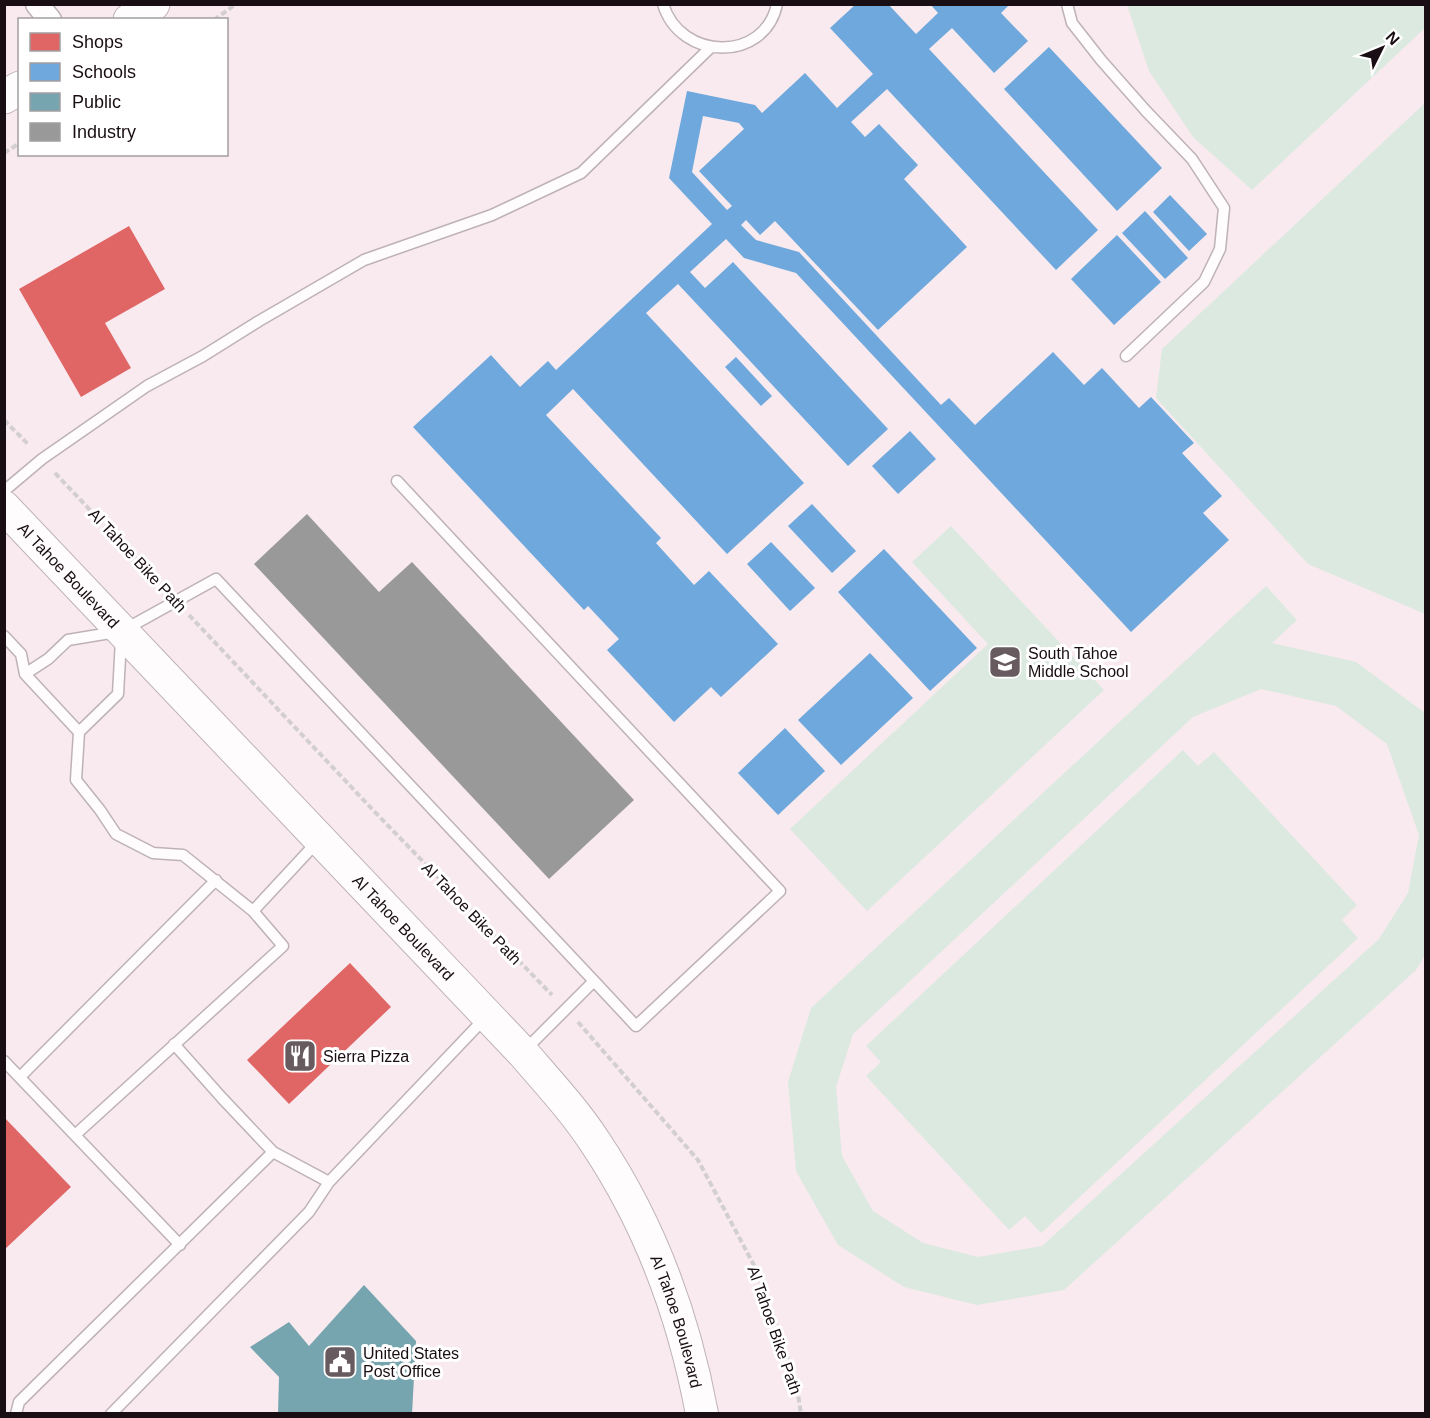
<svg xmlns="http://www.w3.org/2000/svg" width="1430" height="1418" viewBox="0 0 1430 1418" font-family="Helvetica,sans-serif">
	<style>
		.green { fill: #dce9e0; fill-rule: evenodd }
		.shops { fill: #e06666 }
		.schools { fill: #6fa8dc; fill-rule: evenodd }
		.public { fill: #76a5af }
		.industry { fill: #999 }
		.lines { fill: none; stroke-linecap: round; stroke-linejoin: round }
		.lane-casing { stroke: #beb2b7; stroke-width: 13 }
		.street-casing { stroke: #beb2b7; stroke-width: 25 }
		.secondary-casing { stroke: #beb2b7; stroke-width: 34 }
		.highway-casing { stroke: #beb2b7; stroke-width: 35 }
		.path { stroke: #d3cfd0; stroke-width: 4; stroke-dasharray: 6 3; stroke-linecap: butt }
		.lane { stroke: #fefcfd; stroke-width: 10 }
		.street { stroke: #fefcfd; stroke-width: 22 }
		.secondary { stroke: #fefcfd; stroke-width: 32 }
		.highway { stroke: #fefcfd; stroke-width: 33 }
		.labels { text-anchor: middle; stroke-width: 6; stroke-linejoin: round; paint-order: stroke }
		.street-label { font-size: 16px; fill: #190e13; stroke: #fff }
		.poi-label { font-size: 16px; fill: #190e13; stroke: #fff; text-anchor: start }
	</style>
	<rect width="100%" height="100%" fill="#f8eaef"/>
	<!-- green -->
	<path class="green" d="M1127,5h298v23l-173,162 -59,-53 -44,-66z
		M1425,103v511l-117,-50 -152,-166 6,-49z
		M951,526l153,164 -237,221 -77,-82 198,-185 -76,-82z
		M1266,586l31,34 -25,23 84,19 69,51v242l-9,15 -352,320 -87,15 -73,-18 -66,-42 -42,-74 -8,-89 23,-74zM1261,689l75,17 51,38 32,91 -11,58 -29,46 -337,307 -64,11 -55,-14 -50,-32 -31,-55 -6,-69 17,-53 340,-317z
		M1183,750l15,16 16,-14 143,153 -15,15 16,18 -317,295 -16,-17 -16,14 -143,-154 15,-14 -15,-16z"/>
	<!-- shops -->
	<path class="shops" d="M129,226l36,63 -60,34 26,45 -50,29 -62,-108z
		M350,963l41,44 -102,97 -42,-44z
		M4,1117l67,70 -67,63z"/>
	<!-- schools -->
	<path class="schools" d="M856,4h32l28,30 22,-21 -8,-9h80l-9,9 27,28 -34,32 -42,-45 -23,21 169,181 -42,40 -169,-181 -36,33 14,15 14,-13 39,41 -14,14 63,68 -89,83 -103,-109 -15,14 -14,-15 -5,5 15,15 43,12 142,153 8,-7 26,27 78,-73 31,33 18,-17 37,40 12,-11 43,46 -12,10 40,43 -19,17 26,27 -98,92 -335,-359 -52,-15 -18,-19 -36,33 15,16 28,-26 155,167 -40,37 -170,-182 -32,29 158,170 -77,71 -154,-165 -27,26 115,123 -5,5 38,42 15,-14 69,73 -57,53 -10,-10 -37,35 -67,-72 12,-11 -31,-33 -4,4 -171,-183 78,-72 29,32 28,-26 8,9 156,-146 -43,-46 18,-87 68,14 7,8 43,-40 32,35 36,-34 -43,-46zM703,116l36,7 5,6 -45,42 33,35 -5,4 -35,-38z
		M1049,47l113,121 -45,43 -113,-122z
		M1170,195l37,39 -18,17 -36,-39z
		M1145,211l43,47 -23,21 -43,-46z
		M1117,235l44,47 -47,43 -43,-46z
		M736,357l36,39 -11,10 -36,-39z
		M910,431l26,28 -38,35 -26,-28z
		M812,504l44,47 -24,22 -44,-47z
		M771,542l44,46 -25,23 -43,-47z
		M884,549l93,99 -47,43 -92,-99z
		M870,653l43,45 -72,67 -43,-45z
		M785,728l40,43 -47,44 -40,-42z"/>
	<!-- public -->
	<path class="public" d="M364,1285l52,56 -4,73h-134l1,-37 -29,-30 39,-25 20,24z"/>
	<!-- industry -->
	<path class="industry" d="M307,514l72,78 33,-30 222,238 -85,79 -295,-315z"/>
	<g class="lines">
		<!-- lane casing -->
		<g class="lane-casing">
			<path id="lane" d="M663,4c17,57 102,59 114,0
				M1067,4l5,19 29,37 45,51 46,48 32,49 -4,41 -16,33 -78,74
				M397,481l383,410 -144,135 -42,-45
				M4,491l38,-32 105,-73 56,-30 56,-35 105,-61 128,-45 89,-42 129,-125
				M4,636l17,18 4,20 54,58 -3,48 24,30 16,24 37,19 30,2 70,56 30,35 -208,189
				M25,674l23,-15 20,-19 54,-9 94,-52 378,402 -69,69
				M79,732l39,-38 3,-54
				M253,911l65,-70
				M174,1044l48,54 51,54 56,30
				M4,1061l176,184
				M20,1077l196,-197
				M16,1414l3,-12 254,-250
				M111,1414l198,-202 20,-30 156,-164"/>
		</g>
		<!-- street casing -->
		<g class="street-casing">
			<path id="street" d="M37,4l13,16"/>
		</g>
		<!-- secondary casing -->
		<g class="secondary-casing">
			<g id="secondary">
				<path id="s1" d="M4,507l519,546c25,29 51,57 72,89 55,82 89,175 107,272"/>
			</g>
		</g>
		<!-- highway casing -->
		<g class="highway-casing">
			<path id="highway" d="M130,20l23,-16
				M4,97l16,-9"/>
		</g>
		<!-- path -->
		<path class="path" d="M214,20l22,-16
			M4,153l16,-10
			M4,420l25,25
			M55,473l108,114
			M189,615l183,194 180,186
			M578,1022l120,138 58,109 40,112 5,33"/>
		<!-- lane -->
		<use href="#lane" class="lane"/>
		<!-- street -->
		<use href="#street" class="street"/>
		<!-- secondary -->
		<use href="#secondary" class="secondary"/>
		<!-- highway -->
		<use href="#highway" class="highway"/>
	</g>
	<!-- icons -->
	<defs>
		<g id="school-square" transform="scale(1.725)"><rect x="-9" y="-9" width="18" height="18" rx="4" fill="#675b60" stroke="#fff"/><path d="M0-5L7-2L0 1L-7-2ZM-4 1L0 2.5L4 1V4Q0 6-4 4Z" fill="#fff"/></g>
		<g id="restaurant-square" transform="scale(1.725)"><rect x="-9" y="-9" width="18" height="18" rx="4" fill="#675b60" stroke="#fff"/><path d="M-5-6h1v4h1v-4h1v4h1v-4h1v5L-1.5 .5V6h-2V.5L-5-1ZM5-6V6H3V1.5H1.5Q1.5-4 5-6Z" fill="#fff"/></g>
		<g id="civic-square" transform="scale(1.725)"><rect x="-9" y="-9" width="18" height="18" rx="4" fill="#675b60" stroke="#fff"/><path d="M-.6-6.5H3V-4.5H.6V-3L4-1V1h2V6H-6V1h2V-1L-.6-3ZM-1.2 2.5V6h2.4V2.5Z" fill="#fff"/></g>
	</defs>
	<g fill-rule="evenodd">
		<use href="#school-square" x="1005" y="662"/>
		<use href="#restaurant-square" x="300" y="1056"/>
		<use href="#civic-square" x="340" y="1362"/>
	</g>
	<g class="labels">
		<!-- street labels -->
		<g class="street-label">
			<text transform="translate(138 560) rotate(47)" y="6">Al Tahoe Bike Path</text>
			<text dy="6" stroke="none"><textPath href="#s1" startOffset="94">Al Tahoe Boulevard</textPath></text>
			<text transform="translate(472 913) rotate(46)" y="6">Al Tahoe Bike Path</text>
			<text dy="6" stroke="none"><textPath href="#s1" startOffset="580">Al Tahoe Boulevard</textPath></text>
			<text dy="6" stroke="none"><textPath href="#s1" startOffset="1066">Al Tahoe Boulevard</textPath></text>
			<text transform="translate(775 1330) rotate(71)" y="6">Al Tahoe Bike Path</text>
		</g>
		<!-- poi labels -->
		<g class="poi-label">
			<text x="1028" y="659">South Tahoe<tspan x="1028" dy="18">Middle School</tspan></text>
			<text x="323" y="1062">Sierra Pizza</text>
			<text x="363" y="1359">United States<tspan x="363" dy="18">Post Office</tspan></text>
		</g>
	</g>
	<!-- border -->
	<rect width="1430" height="1418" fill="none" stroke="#190e13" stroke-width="12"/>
	<!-- legend -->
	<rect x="18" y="18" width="210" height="138" fill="#ffffff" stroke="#a39fa1" stroke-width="1.5"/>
	<rect x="30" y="33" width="30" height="18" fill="#e06666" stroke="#a39fa1" stroke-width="1.5"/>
	<text x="72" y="48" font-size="18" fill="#190e13">Shops</text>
	<rect x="30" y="63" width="30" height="18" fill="#6fa8dc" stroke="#a39fa1" stroke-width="1.5"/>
	<text x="72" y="78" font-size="18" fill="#190e13">Schools</text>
	<rect x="30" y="93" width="30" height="18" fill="#76a5af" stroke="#a39fa1" stroke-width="1.5"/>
	<text x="72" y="108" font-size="18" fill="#190e13">Public</text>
	<rect x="30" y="123" width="30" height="18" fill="#999999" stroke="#a39fa1" stroke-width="1.5"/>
	<text x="72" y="138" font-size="18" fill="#190e13">Industry</text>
	<!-- north arrow -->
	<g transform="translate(1382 48) rotate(47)" stroke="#ffffff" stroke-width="4.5" paint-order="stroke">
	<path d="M0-4.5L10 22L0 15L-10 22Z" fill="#190e13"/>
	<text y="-9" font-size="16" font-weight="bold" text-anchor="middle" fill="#190e13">N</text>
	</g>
</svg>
